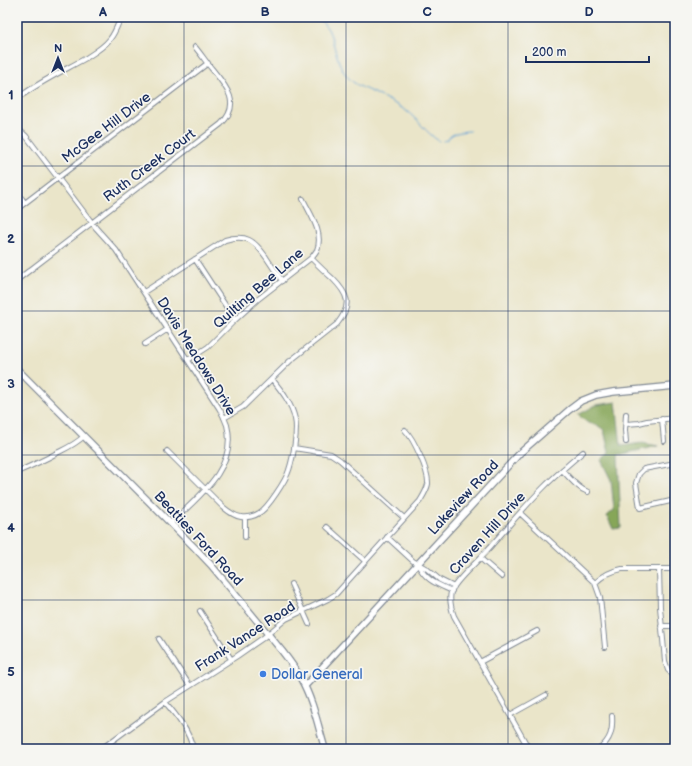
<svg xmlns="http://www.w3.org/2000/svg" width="692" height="766" viewBox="0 0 692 766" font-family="'Balsamiq Sans',sans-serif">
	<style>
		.forest { fill: #86a659; stroke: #506a5c }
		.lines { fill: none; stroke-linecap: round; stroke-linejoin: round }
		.stream { stroke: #65a3d7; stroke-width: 1 }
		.minor-casing { stroke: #828a94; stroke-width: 6 }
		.major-casing { stroke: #828a94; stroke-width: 8 }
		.minor { stroke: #fff; stroke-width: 4 }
		.major { stroke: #fff; stroke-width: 5.5 }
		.grid { fill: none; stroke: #1b2f5e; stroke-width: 1; stroke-opacity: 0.55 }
		.shop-dot { fill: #3f7fe0; stroke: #f6f6f2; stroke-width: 1.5 }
		.labels { text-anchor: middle; stroke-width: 3.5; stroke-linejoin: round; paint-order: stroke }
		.street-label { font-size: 14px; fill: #1b2f5e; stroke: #f6f6f2 }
		.shop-label { font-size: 14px; fill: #366cbe; stroke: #f6f6f2; text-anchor: start }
		.neatline { fill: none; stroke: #1b2f5e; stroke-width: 1.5 }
		.grid-label { font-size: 13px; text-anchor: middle; font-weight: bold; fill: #1b2f5e }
	</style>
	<rect width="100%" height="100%" fill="#f6f6f2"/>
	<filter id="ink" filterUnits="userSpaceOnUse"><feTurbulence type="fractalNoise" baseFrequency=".025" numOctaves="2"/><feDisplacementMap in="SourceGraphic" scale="8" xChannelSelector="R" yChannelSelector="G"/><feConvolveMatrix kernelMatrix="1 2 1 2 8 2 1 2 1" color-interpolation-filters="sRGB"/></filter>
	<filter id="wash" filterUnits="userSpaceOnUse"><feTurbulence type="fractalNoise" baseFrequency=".012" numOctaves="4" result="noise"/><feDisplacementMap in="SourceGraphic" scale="16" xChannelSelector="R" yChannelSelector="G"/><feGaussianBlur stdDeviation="0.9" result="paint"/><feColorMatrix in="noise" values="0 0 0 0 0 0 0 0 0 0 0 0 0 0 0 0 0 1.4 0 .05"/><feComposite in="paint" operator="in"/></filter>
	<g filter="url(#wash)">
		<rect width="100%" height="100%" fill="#eae5c9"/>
		<!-- forest -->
		<path class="forest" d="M616,402l5,44 21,-3 16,3 -40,9 3,73 -8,1 -6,-13 7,-6 -3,-30 -10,-20 8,-7 -5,-23 -7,-5 -9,-2 -10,-8 18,-10z"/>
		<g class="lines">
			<!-- stream -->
			<path class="stream" d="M318,17c3,4 7,8 10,12 7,14 8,33 18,46 8,11 23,15 34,21 9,4 17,9 25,14 13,9 21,23 34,31
				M443,141c6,-1 6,-5 11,-7 5,-2 11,-3 16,-3"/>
		</g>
	</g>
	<g filter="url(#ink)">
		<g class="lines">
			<!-- minor casing -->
			<g class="minor-casing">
				<path id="minor" d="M17,99c20,-16 46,-28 69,-41 8,-5 18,-11 24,-19 5,-6 8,-15 11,-22
					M17,128l9,8 70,92 20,22 103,158c3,5 6,11 8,17 11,43 -29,72 -56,98
					M17,192l8,11
					M17,209l191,-146
					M195,259l40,61
					M17,280l204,-156c21,-20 5,-38 -9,-55 -6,-7 -11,-15 -17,-22
					M144,292l81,-52c21,-6 29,0 41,17 5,8 11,16 16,24
					M145,344l23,-15
					M188,360l20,-13 27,-27 22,-20 54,-42c2,-2 4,-5 6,-8 7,-17 -7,-36 -14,-51
					M224,418l19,-11 47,-46 47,-37c16,-20 11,-30 -5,-46 -7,-6 -14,-13 -21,-20
					M662,419l2,22
					M626,424l13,-1 8,-2 28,-3
					M626,442l-1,-12 1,-16
					M294,448l37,6 9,6 64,58
					M167,451l56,56c6,5 11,9 18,10 6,1 14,-1 18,-4 9,-5 27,-33 30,-43 4,-12 9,-39 6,-51 -3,-15 -14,-29 -23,-40
					M675,463l-31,6 -5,5 -3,9 4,25 35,-8
					M562,470c8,8 15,18 26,22
					M17,472c14,-6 27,-12 40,-19 10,-5 19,-9 27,-17
					M520,513l75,70 5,14 5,50
					M327,527l38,34
					M245,537v-19
					M387,537l26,24 14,8 13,11 14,7
					M480,558l22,19
					M418,565c9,16 17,18 34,26
					M659,569l1,38 5,54 3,9 7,7
					M595,583c8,-8 16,-12 27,-14h53
					M291,584l18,40
					M200,611l31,48
					M661,626h14
					M159,639l31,47
					M480,662l57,-31
					M165,702c11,13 25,30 28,47
					M510,715l36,-20
					M101,749l64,-47 72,-46 26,-18 23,-19 42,-20 8,-5 84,-93c3,-5 7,-11 8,-17 1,-12 -14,-45 -23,-54
					M529,749l-75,-133c-3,-8 -5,-16 -3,-24 4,-11 22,-26 30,-35 21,-23 41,-48 63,-70 13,-13 26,-24 39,-35
					M599,749c12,-9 14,-19 13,-33"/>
			</g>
			<!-- major casing -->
			<g class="major-casing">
				<path id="major" d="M17,369l178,179 16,17 71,86c7,9 14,18 19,28 12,21 17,47 24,70
					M305,686l215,-233 49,-43 12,-9 15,-6 17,-3 62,-6"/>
			</g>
			<!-- minor -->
			<use href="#minor" class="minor"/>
			<!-- major -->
			<use href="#major" class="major"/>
		</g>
	</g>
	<!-- grid -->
	<path class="grid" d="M184,17v732M346,17v732M508,17v732M17,166h658M17,311h658M17,455h658M17,600h658"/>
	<!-- markers -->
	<circle class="shop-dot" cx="263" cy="674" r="4"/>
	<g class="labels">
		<!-- street labels -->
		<g class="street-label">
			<text transform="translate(106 127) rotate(-37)" y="5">McGee Hill Drive</text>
			<text transform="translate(149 165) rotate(-37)" y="5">Ruth Creek Court</text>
			<text transform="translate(258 288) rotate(-41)" y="5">Quilting Bee Lane</text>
			<text transform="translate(197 356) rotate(58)" y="5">Davis Meadows Drive</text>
			<text transform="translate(463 497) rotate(-47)" y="5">Lakeview Road</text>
			<text transform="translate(487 533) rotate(-48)" y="5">Craven Hill Drive</text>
			<text transform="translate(199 538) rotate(47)" y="5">Beatties Ford Road</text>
			<text transform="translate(245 636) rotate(-33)" y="5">Frank Vance Road</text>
		</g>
		<!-- shop labels -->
		<g class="shop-label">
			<text x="271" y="679">Dollar General</text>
		</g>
	</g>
	<!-- margin -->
	<rect width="692" height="766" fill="none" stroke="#f6f6f2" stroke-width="44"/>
	<!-- north arrow -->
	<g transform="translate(58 58)" stroke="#f6f6f2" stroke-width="3" paint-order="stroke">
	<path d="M0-3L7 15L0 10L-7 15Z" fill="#1b2f5e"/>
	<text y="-6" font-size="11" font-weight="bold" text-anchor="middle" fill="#1b2f5e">N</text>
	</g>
	<!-- scale -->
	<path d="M526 56v6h123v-6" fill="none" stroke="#1b2f5e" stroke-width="2"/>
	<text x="532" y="56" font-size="12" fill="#1b2f5e" stroke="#f6f6f2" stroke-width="3" paint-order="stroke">200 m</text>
	<rect x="22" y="22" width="648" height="722" class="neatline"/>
	<g class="grid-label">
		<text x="103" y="16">A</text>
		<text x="265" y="16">B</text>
		<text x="427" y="16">C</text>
		<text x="589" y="16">D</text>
		<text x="11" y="99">1</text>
		<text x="11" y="243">2</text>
		<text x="11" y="388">3</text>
		<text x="11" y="532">4</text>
		<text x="11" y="676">5</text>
	</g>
</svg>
